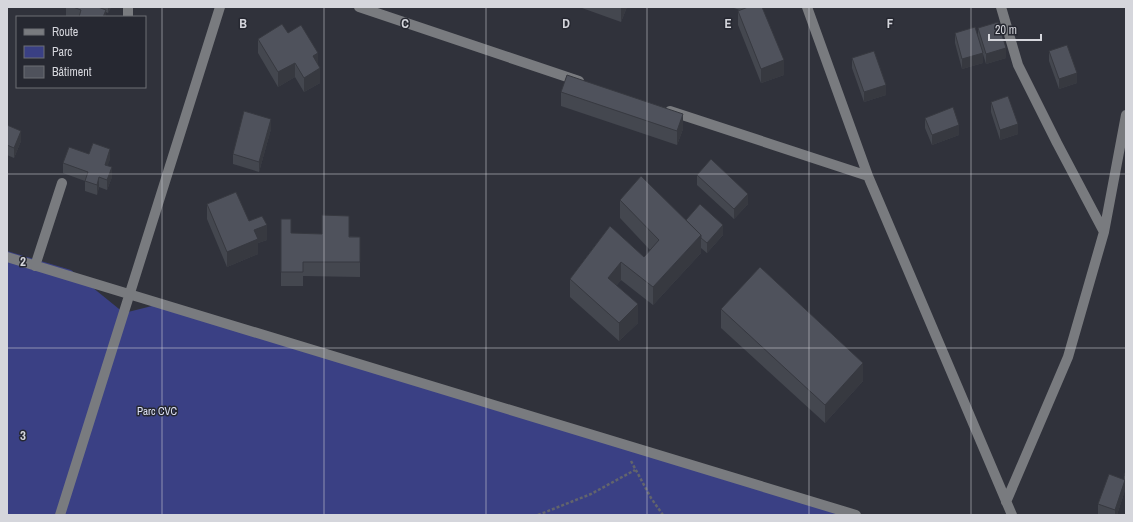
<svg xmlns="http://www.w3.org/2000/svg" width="1133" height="522" viewBox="0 0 1133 522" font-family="'Archivo Narrow',sans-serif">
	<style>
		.green { fill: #3a4084 }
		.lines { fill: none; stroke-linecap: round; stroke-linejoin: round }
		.path { stroke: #62646c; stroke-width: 2.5; stroke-dasharray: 3 2; stroke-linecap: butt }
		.minor { stroke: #797b7f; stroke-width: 10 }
		.wall { fill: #44474f }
		.shaded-wall { fill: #373940 }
		.building { fill: #4f525c; stroke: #373940 }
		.grid { fill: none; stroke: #d5d6dc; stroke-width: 1; stroke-opacity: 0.55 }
		.labels { text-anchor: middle; stroke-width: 3; stroke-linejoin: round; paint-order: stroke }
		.park-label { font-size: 11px; fill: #dce0f5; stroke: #262831 }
		.grid-label { font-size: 13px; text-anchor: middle; font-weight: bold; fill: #d5d6dc; stroke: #262831; stroke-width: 3; stroke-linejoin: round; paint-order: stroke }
	</style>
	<rect width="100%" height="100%" fill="#30323b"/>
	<!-- green -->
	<path class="green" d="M7,251l64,19 53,43 36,-9 695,211h-848z"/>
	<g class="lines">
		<!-- path -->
		<path class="path" d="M631,461l20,37 12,17
			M538,515l53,-21 44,-24"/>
		<!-- minor -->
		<path class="minor" d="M359,7l220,74
			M807,7l61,169 144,339
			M1001,7l17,58 39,78 47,89
			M128,17v-10
			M670,111l198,65
			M7,257l849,258
			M35,266l27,-83
			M1006,502l62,-145 36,-125 22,-117
			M60,515l160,-508"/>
	</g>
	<!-- wall -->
	<path class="wall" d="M66,7h45l-3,6 -2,-1v5h-40z
		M582,7h45l-6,15 -39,-14z
		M731,7h16l-1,1 38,67 -23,8 -23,-58v-14l2,-1z
		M978,28l28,30 -20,6 -3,-10v9l-21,6 -7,-26v-10l23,3z
		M288,33l30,31 2,19 -16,9 -9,-15 -17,10 -20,-34v-14z
		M1049,51l28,32 -18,6 -10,-28z
		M852,58l34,37 -22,7 -12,-34z
		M561,92l122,37 -6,16 -116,-39z
		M991,102l27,32 -18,6 -9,-28z
		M925,118l34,17 -27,10 -7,-17z
		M7,125l14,16 -7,17 -7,-3z
		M271,129l-12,43 -26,-8v-10z
		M89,154l21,5 -3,7 5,11 -5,13 -8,-3 -2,8 -12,-4v-10l-22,-8v-10z
		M697,175l51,29 -14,15 -37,-34z
		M620,200l66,20 37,15 -16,18 -6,-5v5l-48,52 -32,-25 -5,6 22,37 -19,18 -49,-44v-18l40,-53 34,31 6,-7 -30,-32z
		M207,204l42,17 18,19 -9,3v11l-31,13 -20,-48z
		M281,219l10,14 69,4v40l-57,-1v10h-22z
		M721,309l142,72 -38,42 -104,-95z
		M1126,471v15h-1v4l-8,25h-15l-4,-1v-10l26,-25v-4z"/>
	<!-- shaded-wall -->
	<path class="shaded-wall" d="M108,7h3l-3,6z
		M622,7h5l-6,15v-14z
		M106,10v7h-3z
		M1006,48v10l-20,6v-10z
		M318,53v14l-5,-11z
		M983,53v10l-21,6v-10z
		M784,60v15l-23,8v-14z
		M295,63v14l-17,10v-15z
		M320,68v15l-16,9v-14z
		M1077,73v10l-18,6v-10z
		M886,85v10l-22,7v-10z
		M683,114v15l-6,16v-14z
		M271,119v10l-12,43v-10z
		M1018,124v10l-18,6v-10z
		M959,125v10l-27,10v-10z
		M21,131v10l-7,17v-10z
		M110,149v10l-5,16v-10z
		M112,167v10l-5,13v-10z
		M99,177v10l-2,8v-10z
		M748,194v10l-14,15v-10z
		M267,225v15l-9,3v11l-31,13v-15l27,-22z
		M723,225v10l-16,18v-10z
		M701,235v18l-48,52v-18z
		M621,262v18l-13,17v-19z
		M638,304v19l-19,18v-18z
		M863,363v18l-38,42v-18z
		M1125,480v10l-8,25h-2v-5z"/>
	<!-- building -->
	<path class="building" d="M73,7h25l8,3 -3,7h-24l2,-7z
		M748,7h14l22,53 -23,9 -23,-58z
		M998,22l8,26 -20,6 -8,-26z
		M282,24l6,9 13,-8 17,28 -5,3 7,12 -16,10 -9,-15 -17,9 -20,-33z
		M975,27l8,26 -21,6 -7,-26z
		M1067,45l10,28 -18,6 -10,-28z
		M874,51l12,34 -22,7 -12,-34z
		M567,75l116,39 -6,17 -116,-39z
		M1008,96l10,28 -18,6 -9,-28z
		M953,107l6,18 -27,10 -7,-17z
		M244,111l27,8 -12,43 -26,-8z
		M7,125l14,6 -7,17 -7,-3z
		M93,143l17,6 -5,16 7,2 -5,13 -8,-3 -2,8 -12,-4 3,-9 -25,-9 6,-16 20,7z
		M711,159l37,35 -14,15 -37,-34z
		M641,176l60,59 -48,52 -32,-25 -13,16 30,26 -19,19 -49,-44 40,-53 34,31 15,-17 -39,-40z
		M236,192l13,29 13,-5 5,9 -13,5 4,9 -31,13 -20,-48z
		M700,204l23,21 -16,18 -6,-5v-3l-15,-15z
		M322,215l27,1v21h11v25h-57v10h-22v-53h10v14l31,1z
		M760,267l103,96 -38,42 -104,-96z
		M1126,471v5l-2,-1z
		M1109,474l16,6 -10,30 -17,-6z"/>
	<!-- grid -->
	<path class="grid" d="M162,7v508M324,7v508M486,7v508M647,7v508M809,7v508M971,7v508M7,174h1119M7,348h1119"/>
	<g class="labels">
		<!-- park labels -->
		<g class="park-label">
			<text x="157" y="415">Parc CVC</text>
		</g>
	</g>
	<g class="grid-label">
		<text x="243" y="28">B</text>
		<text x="405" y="28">C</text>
		<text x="566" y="28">D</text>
		<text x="728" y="28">E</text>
		<text x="890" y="28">F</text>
		<text x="23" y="266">2</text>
		<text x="23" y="440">3</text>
	</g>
	<!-- border -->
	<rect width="1133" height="522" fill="none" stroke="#d5d6dc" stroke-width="16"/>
	<!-- legend -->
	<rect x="16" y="16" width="130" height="72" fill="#262831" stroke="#6c6e75"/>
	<rect x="24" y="29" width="20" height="6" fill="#797b7f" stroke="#6c6e75"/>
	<text x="52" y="36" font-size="12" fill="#d5d6dc">Route</text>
	<rect x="24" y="46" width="20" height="12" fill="#3a4084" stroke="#6c6e75"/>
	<text x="52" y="56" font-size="12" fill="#d5d6dc">Parc</text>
	<rect x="24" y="66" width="20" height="12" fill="#4f525c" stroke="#6c6e75"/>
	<text x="52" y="76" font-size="12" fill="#d5d6dc">Bâtiment</text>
	<!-- scale -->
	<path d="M989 34v6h52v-6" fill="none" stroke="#d5d6dc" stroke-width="2"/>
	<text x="995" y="34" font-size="12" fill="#d5d6dc" stroke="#262831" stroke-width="3" paint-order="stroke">20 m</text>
</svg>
